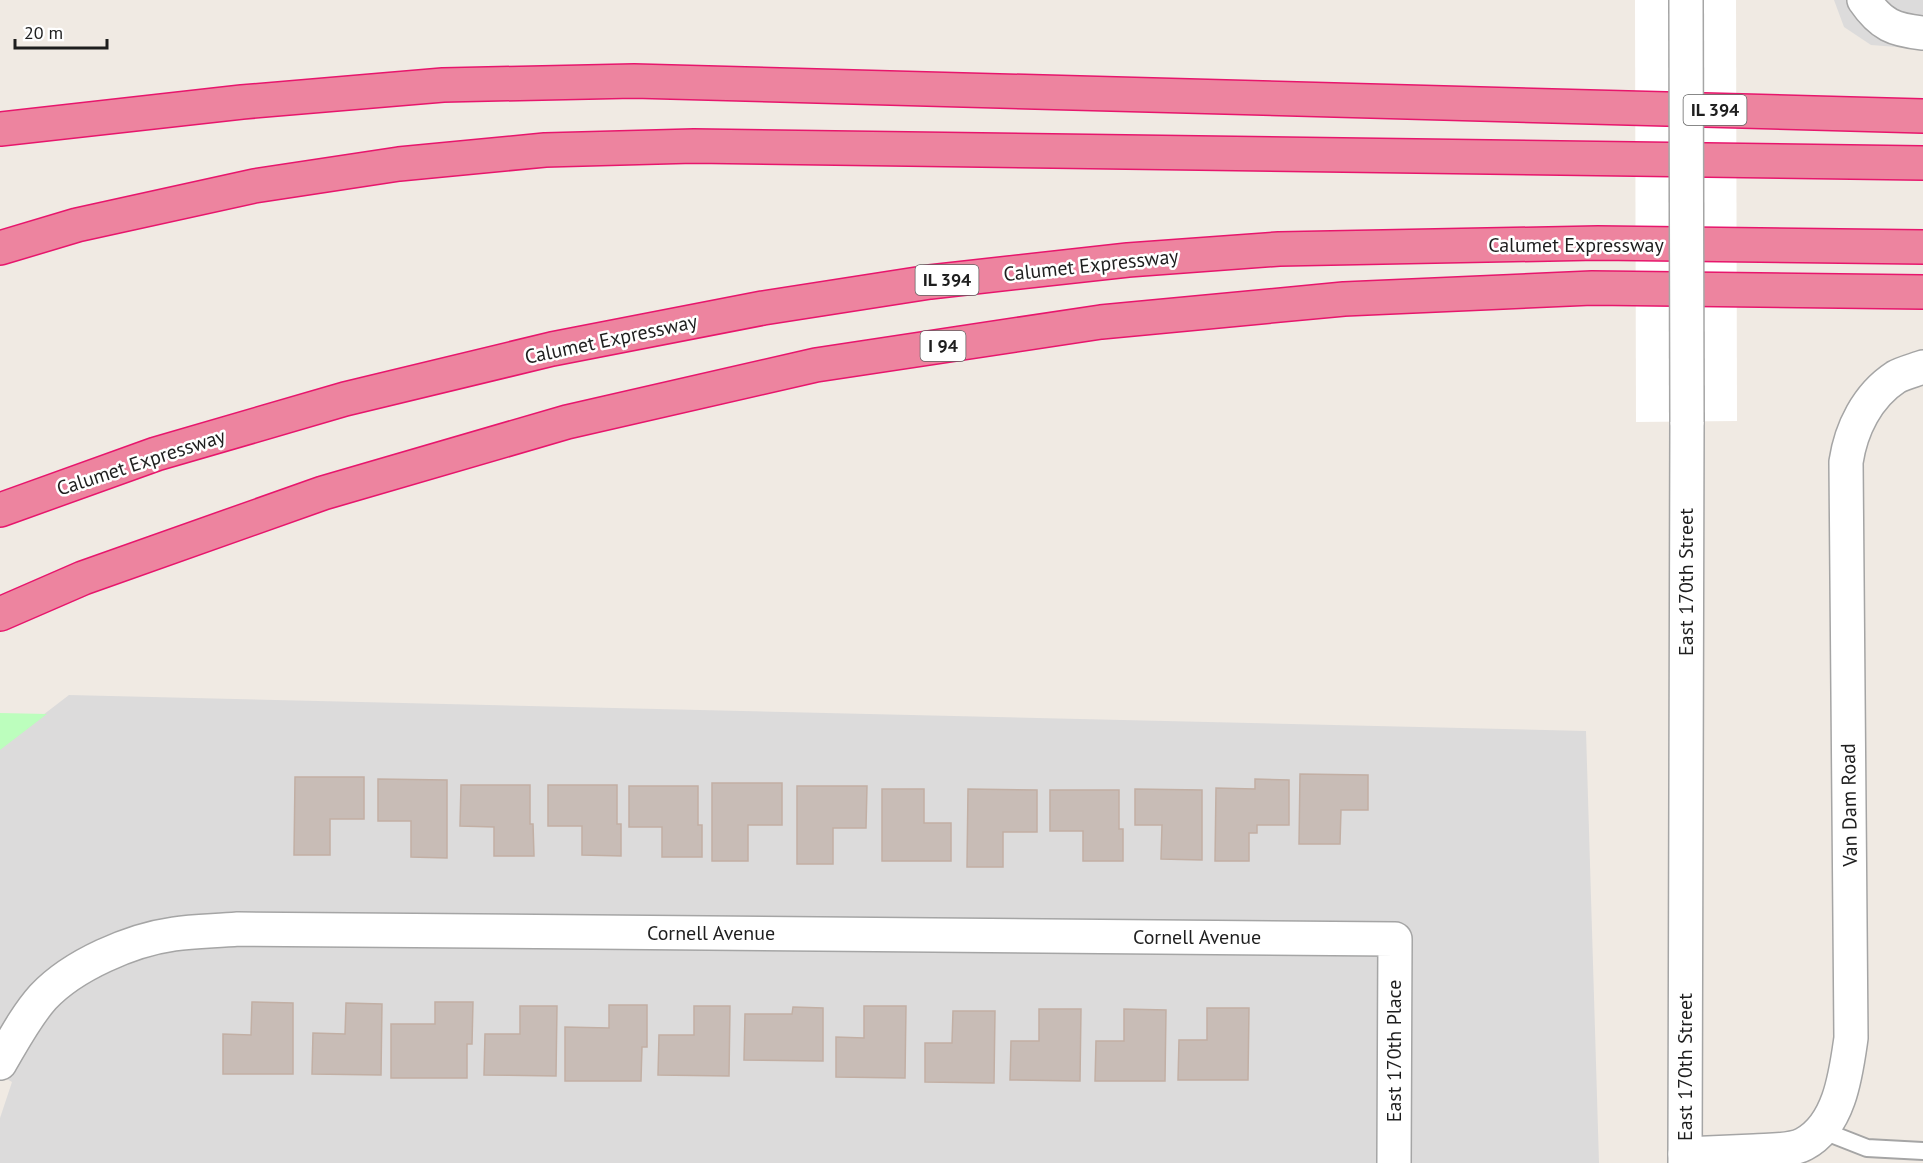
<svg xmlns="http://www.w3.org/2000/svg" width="1923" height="1163" viewBox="0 0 1923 1163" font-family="'PT Sans',sans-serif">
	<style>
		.residential { fill: #dcdbdb }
		.park { fill: #bcfebd }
		.pier { fill: #fff }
		.building { fill: #c8bcb6; stroke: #c2afa4; stroke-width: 1.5 }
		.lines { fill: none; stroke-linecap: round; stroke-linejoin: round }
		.service-casing { stroke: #a5a5a5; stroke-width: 20 }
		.minor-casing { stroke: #a5a5a5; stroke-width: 36 }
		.tertiary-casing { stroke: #a5a5a5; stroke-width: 36 }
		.motorway-casing { stroke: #e7166c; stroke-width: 36 }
		.service { stroke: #fff; stroke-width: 16 }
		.minor { stroke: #fff; stroke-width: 33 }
		.tertiary { stroke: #fff; stroke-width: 33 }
		.motorway { stroke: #ed849f; stroke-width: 33 }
		.tertiary-bridge-casing { stroke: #a5a5a5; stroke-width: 36; stroke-linecap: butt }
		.tertiary-bridge { stroke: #fff; stroke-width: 33 }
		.labels { text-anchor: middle; stroke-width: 5; stroke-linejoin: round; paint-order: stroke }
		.shield { fill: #fff; stroke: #626262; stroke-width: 1.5 }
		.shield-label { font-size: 18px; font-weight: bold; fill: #1e1e1e }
		.street-label { font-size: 20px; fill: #1e1e1e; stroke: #fff }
	</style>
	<rect width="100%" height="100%" fill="#f0eae3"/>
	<!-- residential -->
	<path class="residential" d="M1834,0h89v49l-52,-4 -27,-18z
		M69,695l1517,36 13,432h-1599v-45l12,-36 -12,-7v-327z"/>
	<!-- park -->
	<path class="park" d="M0,713l47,1 -47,36z"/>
	<!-- pier -->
	<path class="pier" d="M1635,0h101l1,421 -101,1z"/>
	<!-- building -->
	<path class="building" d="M1300,774l68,1v35h-27l-1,34h-41z
		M295,777h69v42h-34v36h-36z
		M378,779l69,1v78l-36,-1v-36h-33z
		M1255,779l34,1v45h-32v8h-8v28h-34l1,-73 39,1z
		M712,783h70v42h-34v36h-36z
		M461,785h69v39h3l1,32h-40v-29l-34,-1z
		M548,785h69v39h4v32l-39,-1v-29h-34z
		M629,786h69v39h4v32h-40v-30h-33z
		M797,786h70l-1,42h-33v36h-36z
		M882,789h42v34h27v38h-69z
		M968,789l69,1v42h-34v35h-36z
		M1135,789l67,1v70l-41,-1 1,-34h-27z
		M1050,790h69v39h4v32h-40v-30h-33z
		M252,1002l41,1v71h-70v-40l28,1z
		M435,1002h38l-1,42h-5v34h-76v-54h44z
		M346,1003l36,1 -1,71 -69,-1 1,-41 32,1z
		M609,1005h38v42h-5l-1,34h-76v-54l44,1z
		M520,1006h37l-1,70 -72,-1 1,-41h35z
		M694,1006h36l-1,70 -71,-1 1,-40h35z
		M864,1006h42l-1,72 -69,-1v-40l28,1z
		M793,1007l30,1v53l-79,-1 1,-46h47z
		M1207,1008h42l-1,72h-70l1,-40h28z
		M1039,1009h42l-1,72 -70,-1 1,-39h28z
		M1124,1009l42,1 -1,71h-70l1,-40h28z
		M953,1011h42l-1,72 -69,-1v-39h27z"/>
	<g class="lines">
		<!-- service casing -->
		<g class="service-casing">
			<path id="service" d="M1821,1130l46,18 56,3"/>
		</g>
		<!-- minor casing -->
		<g class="minor-casing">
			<path id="minor" d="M1864,0c17,25 30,30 59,33
				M0,1063c13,-22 26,-47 43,-66 30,-32 88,-57 131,-63 21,-3 43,-3 64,-5l1157,10 -1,224
				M1685,1154c23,-1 46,-2 69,-3 16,-1 37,0 50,-7 36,-19 42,-71 47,-106l-5,-576c5,-33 21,-66 50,-85 7,-4 19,-7 27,-10"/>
		</g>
		<!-- tertiary casing -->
		<g class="tertiary-casing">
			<path id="tertiary" d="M1685,1163l2,-741"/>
		</g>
		<!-- motorway casing -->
		<g class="motorway-casing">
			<path id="motorway" d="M0,129l242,-27 201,-17 191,-4 1289,35
				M0,248l77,-23 177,-39 145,-22 146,-14 149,-4 1229,17
				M0,510l156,-56 189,-55 207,-50 211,-41 167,-26 198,-22 151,-11 319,-6 325,4
				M0,614l83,-36 240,-85 244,-71 249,-57 285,-43 243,-23 248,-11 331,4"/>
		</g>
		<!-- service -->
		<use href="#service" class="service"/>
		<!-- minor -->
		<use href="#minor" class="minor"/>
		<!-- tertiary -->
		<use href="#tertiary" class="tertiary"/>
		<!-- motorway -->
		<use href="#motorway" class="motorway"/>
		<!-- tertiary-bridge casing -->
		<g class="tertiary-bridge-casing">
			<path id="tertiary-bridge" d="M1686,0l1,422"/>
		</g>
		<!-- tertiary-bridge -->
		<use href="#tertiary-bridge" class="tertiary-bridge"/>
	</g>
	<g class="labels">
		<!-- shield labels -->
		<g class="shield">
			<rect x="1683.5" y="95" width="63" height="30" rx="4.5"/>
			<rect x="915.5" y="265" width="63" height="30" rx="4.5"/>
			<rect x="920.5" y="331" width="45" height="30" rx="4.5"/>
		</g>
		<g class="shield-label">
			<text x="1715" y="116">IL 394</text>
			<text x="947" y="286">IL 394</text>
			<text x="943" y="352">I 94</text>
		</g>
		<!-- street labels -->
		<g class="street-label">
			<text x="1576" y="252">Calumet Expressway</text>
			<text transform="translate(1091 265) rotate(-6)" y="7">Calumet Expressway</text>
			<text transform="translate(611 339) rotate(-12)" y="7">Calumet Expressway</text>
			<text transform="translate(141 462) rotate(-18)" y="7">Calumet Expressway</text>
			<text transform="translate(1686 582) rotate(-90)" y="7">East 170th Street</text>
			<text transform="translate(1849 805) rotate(-91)" y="7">Van Dam Road</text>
			<text x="711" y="940">Cornell Avenue</text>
			<text x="1197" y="944">Cornell Avenue</text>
			<text transform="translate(1394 1051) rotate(-90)" y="7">East 170th Place</text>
			<text transform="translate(1685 1067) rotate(-90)" y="7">East 170th Street</text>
		</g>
	</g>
	<!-- scale -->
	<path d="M15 39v9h92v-9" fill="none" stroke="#1e1e1e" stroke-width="3"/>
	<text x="24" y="39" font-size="18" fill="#1e1e1e" stroke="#ffffff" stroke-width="4.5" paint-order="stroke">20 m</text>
</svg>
